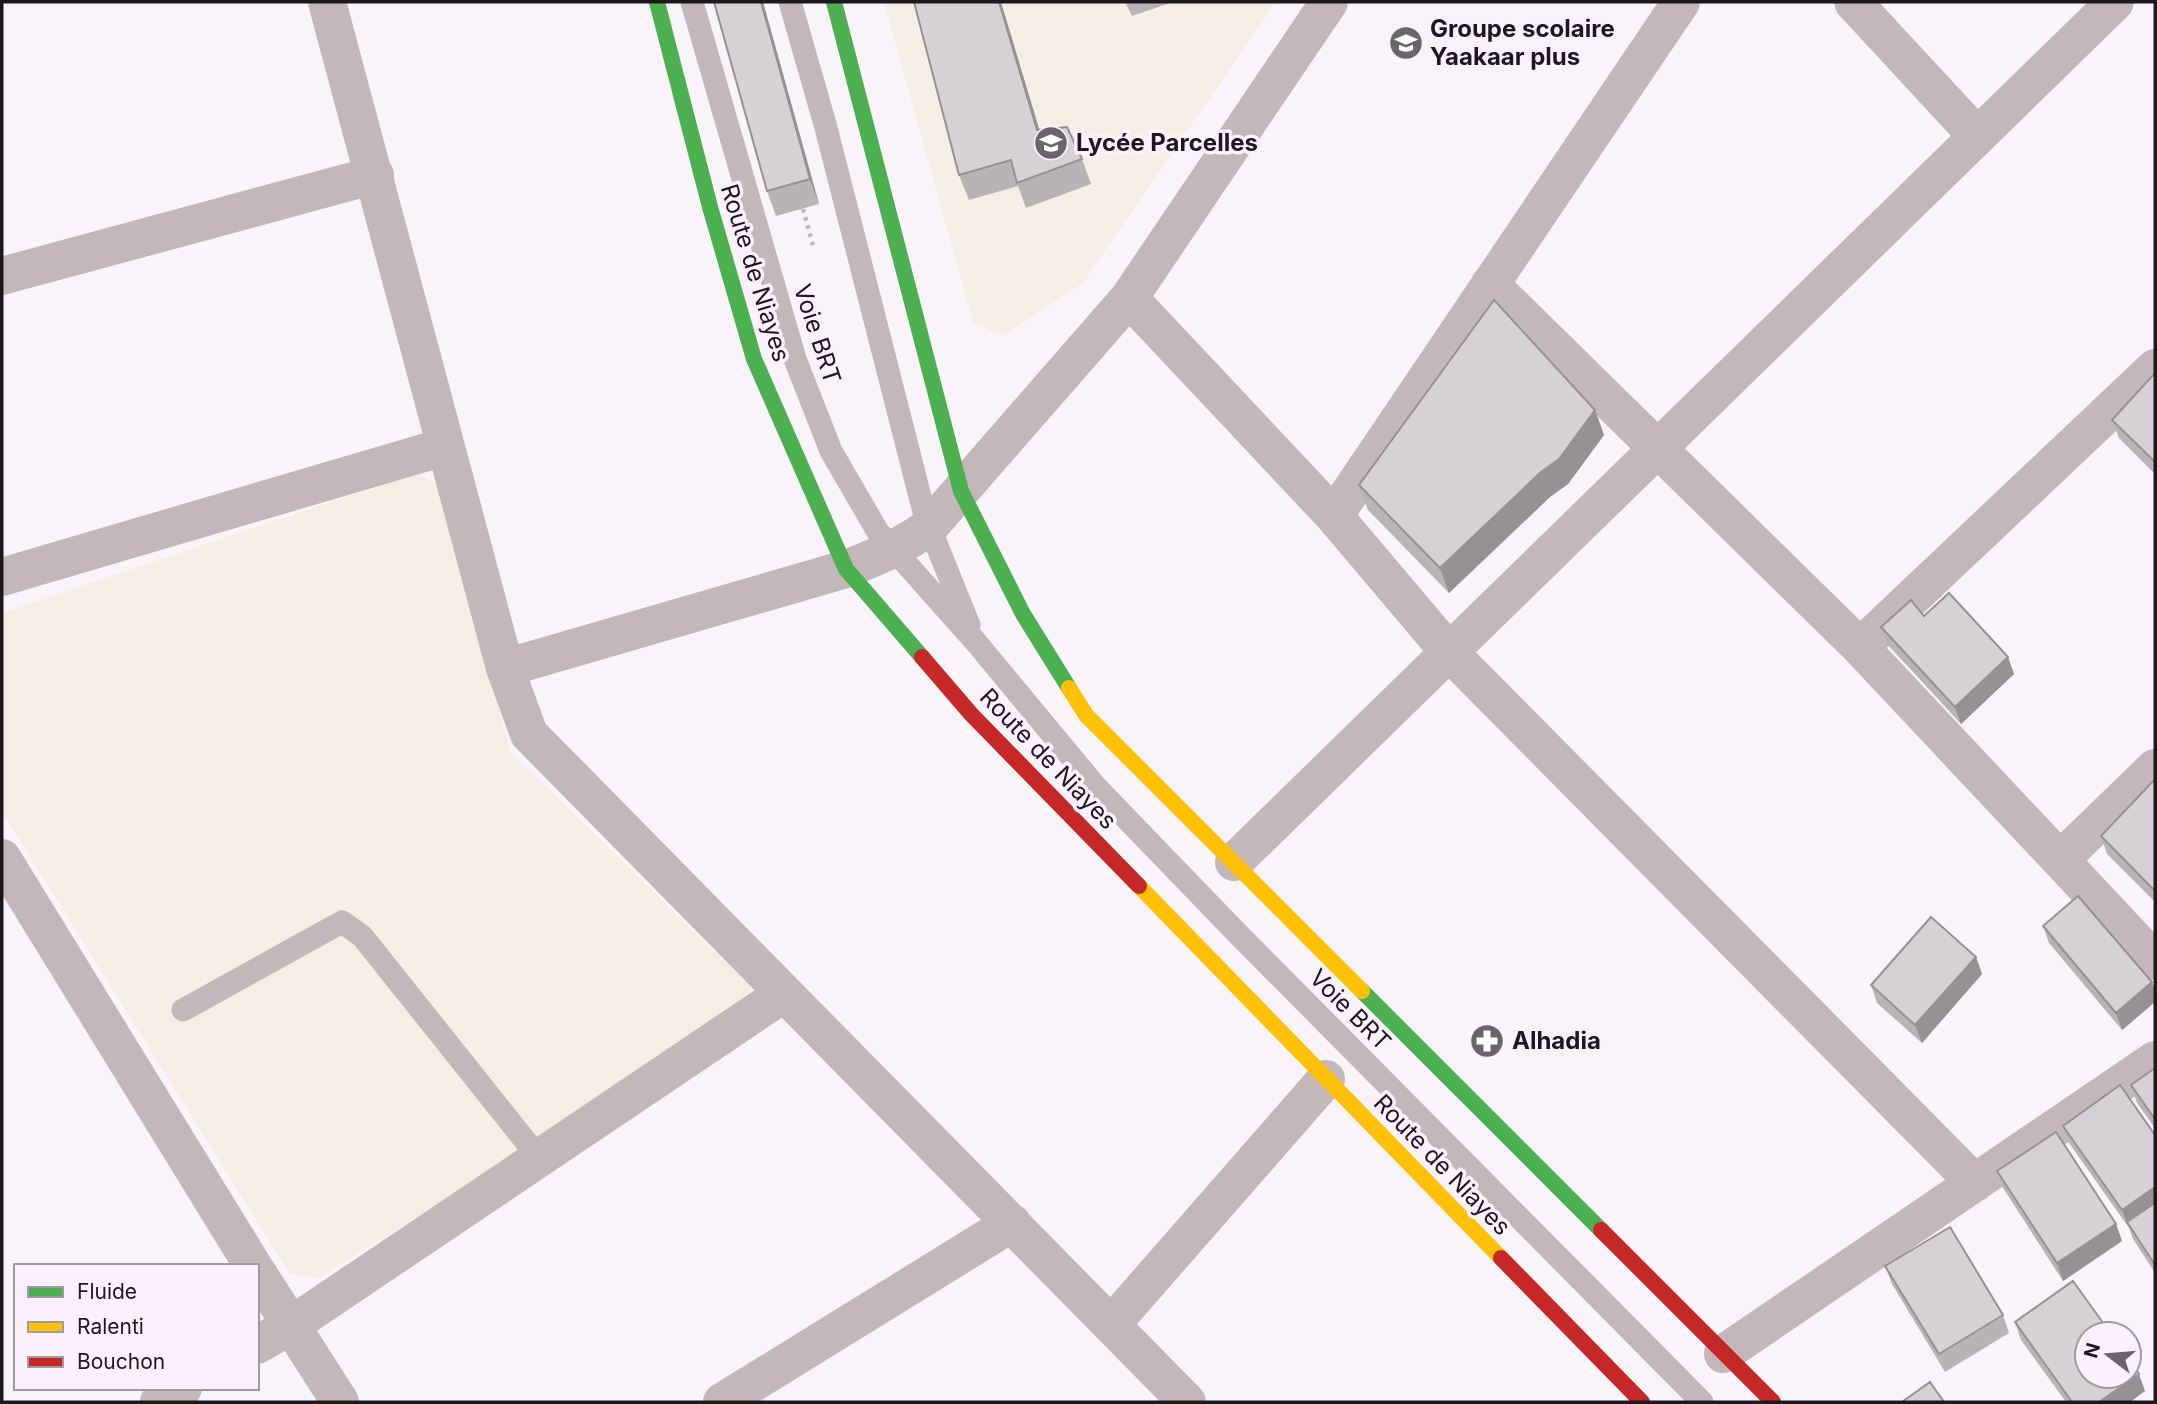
<svg xmlns="http://www.w3.org/2000/svg" width="2157" height="1404" viewBox="0 0 2157 1404" font-family="Inter,sans-serif">
	<style>
		.education { fill: #f6eee5 }
		.lines { fill: none; stroke-linecap: round; stroke-linejoin: round }
		.path { stroke: #beb6b9; stroke-width: 4.5; stroke-dasharray: 3.5 5; stroke-linecap: butt }
		.lane { stroke: #c3b7b9; stroke-width: 23 }
		.street { stroke: #c3b7b9; stroke-width: 38 }
		.fast { stroke: #4caf50; stroke-width: 16 }
		.slow { stroke: #ffc107; stroke-width: 16 }
		.jam { stroke: #c62828; stroke-width: 16 }
		.wall { fill: #b8b4b6 }
		.shaded-wall { fill: #969294 }
		.building { fill: #d6d1d4; stroke: #969294; stroke-width: 2 }
		.labels { text-anchor: middle; stroke-width: 7; stroke-linejoin: round; paint-order: stroke }
		.poi-label { font-size: 24px; font-weight: bold; fill: #1c181d; stroke: #fbf0fd; text-anchor: start }
		.street-label { font-size: 24px; fill: #1c181d; stroke: #fbf0fd }
	</style>
	<rect width="100%" height="100%" fill="#f9f3fa"/>
	<!-- education -->
	<path class="education" d="M884,2h392l-193,281 -80,53 -30,-14z
		M416,473l24,13 70,265 241,236 -7,26 -425,265 -29,-4 -288,-462v-199z"/>
	<g class="lines">
		<!-- path -->
		<path class="path" d="M803,209l11,40"/>
		<!-- lane -->
		<path class="lane" d="M692,2l103,357 36,92 47,81 97,109 121,146 142,147 464,468
			M790,2l35,122 100,392 44,109
			M183,1010l159,-88 20,14 177,222"/>
		<!-- street -->
		<path class="street" d="M327,2l178,666 24,66 658,668
			M1853,2l124,134
			M2,276l373,-101
			M1490,284l370,363 295,314
			M1129,298l205,218 115,136 526,531
			M1334,516l347,-514
			M2,577l442,-130
			M1860,647l295,-279
			M505,668l341,-99c30,-12 58,-23 84,-43l199,-228 200,-296
			M2,858l251,408
			M2060,860l95,-92
			M1234,862l881,-860
			M257,1272l83,130
			M1111,1325l215,-246
			M257,1345l33,-19 493,-332
			M1723,1354l432,-294
			M159,1402l24,-14
			M722,1402l290,-179"/>
		<!-- fast -->
		<path class="fast" d="M657,2l53,205 44,152 92,210 76,88
			M834,2l127,489 62,123 46,74
			M1362,991l239,239"/>
		<!-- slow -->
		<path class="slow" d="M1069,688l17,27 276,276
			M1139,886l362,372"/>
		<!-- jam -->
		<path class="jam" d="M922,657l49,57 168,172
			M1601,1230l172,172
			M1501,1258l141,144"/>
	</g>
	<!-- wall -->
	<path class="wall" d="M714,2h49l56,202 -43,12 -9,-25z
		M1125,2h48l-41,14z
		M1039,130l43,29 9,25 -65,24 -8,-22 -49,14 -10,-25z
		M2155,373v101l-36,-36 -7,-18z
		M1595,410l9,25 -36,49 -18,13 -101,96 -81,-83 -9,-25z
		M1924,616l90,58 -53,50 -73,-79 -7,-18z
		M2155,779v123l-48,-48 -6,-18z
		M2043,926l109,56 3,10v10l-33,28 -73,-87z
		M1976,957l6,17 -60,69 -45,-40 -6,-18z
		M2155,1068v60l-18,-25 -6,-18z
		M2063,1126l92,9v138l-22,-34 -4,-11 -60,-85z
		M1997,1171l119,53 6,17 -59,40 -60,-93z
		M1885,1266l118,49 6,18 -64,39 -53,-88z
		M2015,1322l130,69 -15,11h-64l-45,-62z"/>
	<!-- shaded-wall -->
	<path class="shaded-wall" d="M761,2h2l56,202 -9,-25z
		M999,2h2l46,153 -10,-25z
		M1595,410l9,25 -36,49 -18,13 -101,96 -9,-25z
		M2008,657l6,17 -53,50 -6,-17z
		M1976,957l6,17 -60,69 -7,-18z
		M2152,982l3,10v10l-33,28 -6,-17z
		M2155,1187v22l-28,13 2,6 -7,-18z
		M2116,1224l6,17 -59,40 -6,-18z
		M2139,1374l6,17 -15,11h-31z"/>
	<!-- building -->
	<path class="building" d="M714,2h47l49,177 -43,12z
		M914,2h85l38,128 30,-3 15,32 -65,24 -6,-23 -52,15z
		M1494,300l101,110 -36,49 -18,13 -101,96 -81,-83z
		M2155,373v89l-43,-42z
		M1949,593l59,64 -53,50 -74,-80 30,-27 13,16z
		M2155,779v112l-54,-55z
		M2078,896l74,86 -36,31 -73,-87z
		M1931,917l45,40 -61,68 -44,-40z
		M2155,1068v51l-24,-34z
		M2120,1085l35,50v52l-33,23 -59,-84z
		M2056,1132l60,92 -59,39 -60,-92z
		M2155,1203v62l-28,-43z
		M1950,1227l53,88 -64,39 -54,-88z
		M2073,1281l38,53h-24v42h42v-16l10,14 -40,28h-27l-57,-80z
		M1930,1382l14,20h-42z"/>
	<!-- icons -->
	<defs>
		<g id="school-disc" transform="scale(1.75)"><circle r="9.5" fill="#69656a" stroke="#fbf0fd"/><path d="M0-5L7-2L0 1L-7-2ZM-4 1L0 2.5L4 1V4Q0 6-4 4Z" fill="#fff"/></g>
		<g id="pharmacy-disc" transform="scale(1.75)"><circle r="9.5" fill="#69656a" stroke="#fbf0fd"/><path d="M-2-6h4v4h4v4h-4v4h-4v-4h-4v-4h4Z" fill="#fff"/></g>
	</defs>
	<g fill-rule="evenodd">
		<use href="#school-disc" x="1406" y="43"/>
		<use href="#school-disc" x="1051" y="143"/>
		<use href="#pharmacy-disc" x="1487" y="1041"/>
	</g>
	<g class="labels">
		<!-- poi labels -->
		<g class="poi-label">
			<text x="1430" y="37">Groupe scolaire<tspan x="1430" dy="28">Yaakaar plus</tspan></text>
			<text x="1076" y="151">Lycée Parcelles</text>
			<text x="1512" y="1049">Alhadia</text>
		</g>
		<!-- street labels -->
		<g class="street-label">
			<text transform="translate(755 273) rotate(73)" y="8">Route de Niayes</text>
			<text transform="translate(817 334) rotate(72)" y="8">Voie BRT</text>
			<text transform="translate(1048 759) rotate(46)" y="8">Route de Niayes</text>
			<text transform="translate(1350 1010) rotate(45)" y="8">Voie BRT</text>
			<text transform="translate(1442 1165) rotate(46)" y="8">Route de Niayes</text>
		</g>
	</g>
	<!-- border -->
	<rect width="2157" height="1404" fill="none" stroke="#1c181d" stroke-width="7"/>
	<!-- legend -->
	<rect x="14" y="1264" width="245" height="126" fill="#fbf0fd" stroke="#a29aa3" stroke-width="2"/>
	<rect x="28" y="1287" width="35" height="10" fill="#4caf50" stroke="#a29aa3" stroke-width="2"/>
	<text x="77" y="1299" font-size="21" fill="#1c181d">Fluide</text>
	<rect x="28" y="1322" width="35" height="10" fill="#ffc107" stroke="#a29aa3" stroke-width="2"/>
	<text x="77" y="1334" font-size="21" fill="#1c181d">Ralenti</text>
	<rect x="28" y="1357" width="35" height="10" fill="#c62828" stroke="#a29aa3" stroke-width="2"/>
	<text x="77" y="1369" font-size="21" fill="#1c181d">Bouchon</text>
	<!-- north arrow -->
	<g transform="translate(2108 1355) rotate(286)"><circle r="33" fill="#fbf0fd" stroke="#a29aa3" stroke-width="2"/>
	<path d="M0-5L12 26L0 18L-12 26Z" fill="#69656a"/>
	<text y="-10" font-size="19" font-weight="bold" text-anchor="middle" fill="#1c181d">N</text>
	</g>
</svg>
